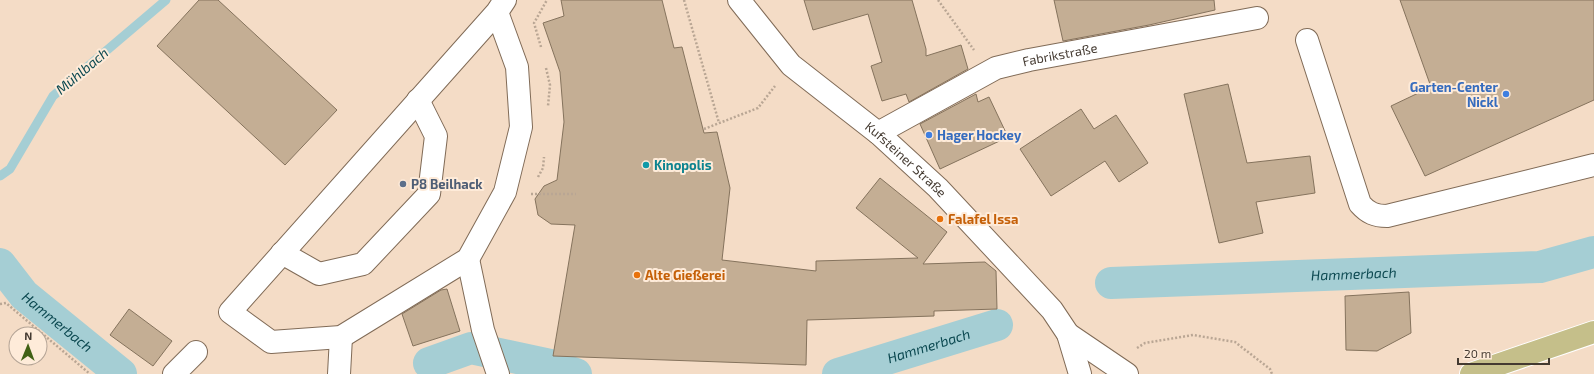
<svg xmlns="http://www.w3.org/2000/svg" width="1594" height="374" viewBox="0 0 1594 374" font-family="'Exo 2',sans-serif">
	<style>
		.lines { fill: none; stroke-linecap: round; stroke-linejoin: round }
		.stream { stroke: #a5ced4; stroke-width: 9 }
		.canal { stroke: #a5ced4; stroke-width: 32 }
		.building { fill: #c4ae94; stroke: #85735d }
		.minor-casing { stroke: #806b57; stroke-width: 24 }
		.major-casing { stroke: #fff; stroke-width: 24 }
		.path { stroke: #b9a694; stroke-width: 2.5; stroke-dasharray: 2 2; stroke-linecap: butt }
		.minor { stroke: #fff; stroke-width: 22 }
		.major { stroke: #c5bf8a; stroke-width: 22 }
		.shop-dot { fill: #3f7fe0; stroke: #feebd9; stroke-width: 1.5 }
		.culture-dot { fill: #0f9aa8; stroke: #feebd9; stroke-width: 1.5 }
		.service-dot { fill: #5c6f8a; stroke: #feebd9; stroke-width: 1.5 }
		.food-dot { fill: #e8710a; stroke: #feebd9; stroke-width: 1.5 }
		.labels { text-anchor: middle; stroke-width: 4; stroke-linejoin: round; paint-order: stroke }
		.street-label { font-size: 13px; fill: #443a31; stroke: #feebd9 }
		.shop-label { font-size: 13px; font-weight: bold; fill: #366cbe; stroke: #feebd9; text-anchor: end }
		.culture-label { font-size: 13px; font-weight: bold; fill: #0d838f; stroke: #feebd9; text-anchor: start }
		.service-label { font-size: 13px; font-weight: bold; fill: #4e5e75; stroke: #feebd9; text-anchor: start }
		.food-label { font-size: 13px; font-weight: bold; fill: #c56008; stroke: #feebd9; text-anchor: start }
		.water-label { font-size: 14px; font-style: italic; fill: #0c4951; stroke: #feebd9 }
	</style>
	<rect width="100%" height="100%" fill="#f4dcc6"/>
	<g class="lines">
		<!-- stream -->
		<path class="stream" d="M0,176l10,-7 43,-73 113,-96"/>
		<!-- canal -->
		<g class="canal">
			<path id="s1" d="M0,264l24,31 97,79"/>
			<path id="s2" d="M1111,283l429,-16 54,-15"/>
			<path d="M429,363l42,-15 79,17 26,9"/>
			<path id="s3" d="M838,374l159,-49"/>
		</g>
	</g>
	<!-- building -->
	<path class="building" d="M199,0h19l119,110 -52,55 -128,-119z
		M561,0h101l12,48 8,-1 22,86 13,-1 13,56 -8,72 94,11v-10l102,-3 -62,-50 24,-30 67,54 -24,32 62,-2 11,9 1,38 -63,2v5l-127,4 -1,45 -253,-9 22,-131 -24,-1 -13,-9 -3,-16 9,-13 13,-6 7,-58 -4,-50 -17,-49 21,-7z
		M804,0h108l14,49v7l35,-11 7,24 -59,33 -3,-8 -24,7 -11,-35 11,-4 -14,-48 -55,16z
		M1054,0h160l1,10 -66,15 -86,16z
		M1400,0h194v100l-169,76 -34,-70 40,-19z
		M1228,84l19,79 63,-7 5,37 -59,9 7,31 -44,10 -35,-149z
		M976,94l2,8 11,-5 19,40 -68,32 -20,-45z
		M1081,109l13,20 22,-14 32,48 -29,19 -14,-21 -54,35 -31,-47z
		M447,289l13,42 -47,15 -11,-32 39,-24z
		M1409,292l2,41 -34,18 -31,-1 -1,-54z
		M129,309l43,32 -19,25 -43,-31z"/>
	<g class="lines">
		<!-- minor casing -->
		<g class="minor-casing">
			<g id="minor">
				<path id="s4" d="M739,0l52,65 87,68 60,55 114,122 16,24 12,40"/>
				<path d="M497,12l20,55 4,60 -16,65 -37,67 -127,78 -70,5 -41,-30 267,-300 8,-12"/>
				<path d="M1307,40l53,164c8,9 15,12 27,12l207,-51"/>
				<path id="s5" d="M878,133l118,-65 33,-8 228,-42"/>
				<path d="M282,253l37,21 44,-10 66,-70 7,-58 -18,-36"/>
				<path d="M468,259l15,71 15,44"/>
				<path d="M1068,334l59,40"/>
				<path d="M174,374l22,-22"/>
				<path d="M339,374l2,-37"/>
			</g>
		</g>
		<!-- major casing -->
		<g class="major-casing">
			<path id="major" d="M1471,374l123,-42"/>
		</g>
		<!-- path -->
		<path class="path" d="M684,0l35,123
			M938,0l36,50
			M541,47l-7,-24 13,-23
			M546,68l4,17 -2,21
			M704,129l54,-21 17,-22
			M538,177l5,-9 1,-11
			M531,194h45
			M0,304l6,-1 84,71
			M1137,348l8,-5 48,-8 42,7 35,27 2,5"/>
		<!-- minor -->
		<use href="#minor" class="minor"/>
		<!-- major -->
		<use href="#major" class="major"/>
	</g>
	<!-- markers -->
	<g class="shop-dot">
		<circle cx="1506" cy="94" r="4"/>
		<circle cx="929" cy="135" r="4"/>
	</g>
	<circle class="culture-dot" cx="646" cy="165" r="4"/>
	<circle class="service-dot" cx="403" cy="184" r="4"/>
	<g class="food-dot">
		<circle cx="940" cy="219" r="4"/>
		<circle cx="637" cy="275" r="4"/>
	</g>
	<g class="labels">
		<!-- street labels -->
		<g class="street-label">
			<text dy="5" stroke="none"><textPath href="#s5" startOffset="200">Fabrikstraße</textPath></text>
			<text dy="5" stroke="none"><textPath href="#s4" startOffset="232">Kufsteiner Straße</textPath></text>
		</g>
		<!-- shop labels -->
		<g class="shop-label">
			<text x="1498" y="92">Garten-Center<tspan x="1498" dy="15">Nickl</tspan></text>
			<text x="937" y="140" text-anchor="start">Hager Hockey</text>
		</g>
		<!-- culture labels -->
		<g class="culture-label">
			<text x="654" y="170">Kinopolis</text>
		</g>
		<!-- service labels -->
		<g class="service-label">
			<text x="411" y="189">P8 Beilhack</text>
		</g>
		<!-- food labels -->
		<g class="food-label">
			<text x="948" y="224">Falafel Issa</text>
			<text x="645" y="280">Alte Gießerei</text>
		</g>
		<!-- water labels -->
		<g class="water-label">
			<text transform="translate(82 71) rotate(-40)" y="5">Mühlbach</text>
			<text dy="5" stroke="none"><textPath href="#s2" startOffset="243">Hammerbach</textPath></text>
			<text dy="5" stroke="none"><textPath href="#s1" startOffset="82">Hammerbach</textPath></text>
			<text dy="5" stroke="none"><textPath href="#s3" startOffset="95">Hammerbach</textPath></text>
		</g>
	</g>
	<!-- north arrow -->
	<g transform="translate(28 346) rotate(1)"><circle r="19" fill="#feebd9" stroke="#b4a496"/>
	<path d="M0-3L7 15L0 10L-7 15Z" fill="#416115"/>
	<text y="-6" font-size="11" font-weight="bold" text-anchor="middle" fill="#443a31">N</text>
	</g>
	<!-- scale -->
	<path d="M1458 358v6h91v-6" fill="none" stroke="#443a31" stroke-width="2"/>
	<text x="1464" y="358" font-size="12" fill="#443a31" stroke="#feebd9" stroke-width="3" paint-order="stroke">20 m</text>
</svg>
